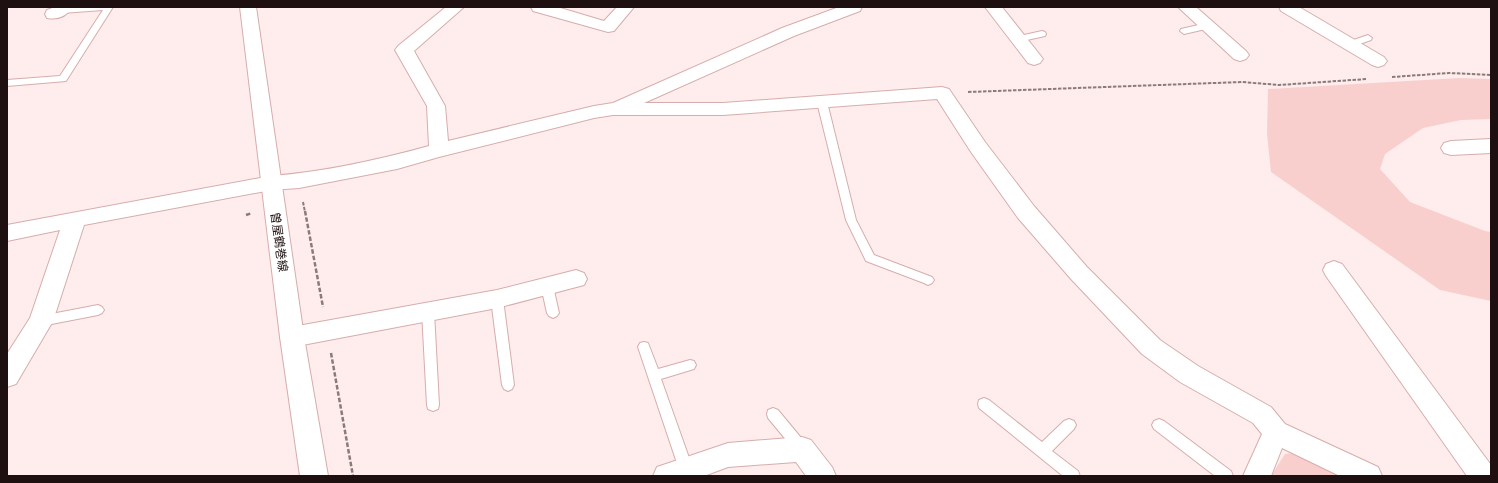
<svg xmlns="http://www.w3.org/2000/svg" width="1498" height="483" viewBox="0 0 1498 483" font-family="'Libre Baskerville','Noto Sans JP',serif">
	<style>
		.green { fill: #f9cfce }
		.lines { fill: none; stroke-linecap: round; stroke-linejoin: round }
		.lane-casing { stroke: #d6adac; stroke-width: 2 }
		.street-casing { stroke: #d6adac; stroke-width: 2 }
		.secondary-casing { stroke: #d6adac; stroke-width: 2 }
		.path-far1 { stroke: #8a7b7a; stroke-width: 2; stroke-dasharray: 3.5 1.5; stroke-linecap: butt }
		.path { stroke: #8a7b7a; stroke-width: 2.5; stroke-dasharray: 4.5 2; stroke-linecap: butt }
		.lane { fill: #fff; fill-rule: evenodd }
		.street { fill: #fff; fill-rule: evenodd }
		.secondary { fill: #fff; fill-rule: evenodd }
		.labels { text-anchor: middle; stroke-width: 3.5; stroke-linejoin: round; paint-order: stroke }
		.street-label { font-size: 12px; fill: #1e1010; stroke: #fff }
	</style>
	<rect width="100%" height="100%" fill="#feedec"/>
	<!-- green -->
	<path class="green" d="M1459,78l32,1v40l-30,1 -38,8 -38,26 -5,15 30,33 75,29 6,1v69l-51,-11 -169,-118 -4,-38 1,-45z
		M1298,452l41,21 1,3h-69l14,-22z"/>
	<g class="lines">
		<!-- lane casing -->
		<g class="lane-casing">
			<path id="lane" d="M69,7h44l-47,74 -59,5v-6l53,-4 43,-66 -41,3 -4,-3 1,-2z
				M1207,23l3,1 1,2 -1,2 -26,6 -4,-3 1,-2z
				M1042,31l3,1 1,2 -1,2 -27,6 -4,-3 1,-2z
				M1368,35l4,3 -1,2 -20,7 -4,-3 1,-2z
				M822,99l5,3 29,118 18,35 58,22 2,3 -2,3 -4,2 -4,-2 -58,-22 -20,-41 -29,-118z
				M547,281l4,2 2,3 6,27 -2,3 -4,2 -4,-2 -2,-3 -6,-27 2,-3z
				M497,294l4,2 2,3 11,86 -2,4 -4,2 -4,-2 -2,-4 -11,-86 2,-3z
				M98,305l4,2 2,3 -2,3 -4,2 -57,11 -4,-2 -2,-3 2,-3 4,-2z
				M428,307l4,2 2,3 5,93 -1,4 -5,2 -5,-2 -1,-4 -5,-93 2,-3z
				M644,342l4,1 10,26 32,-9 4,1 2,4 -2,4 -33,10 32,90 -2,5 -5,1 -5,-1 -2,-5 -41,-122 2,-4z
				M984,398l5,2 53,42 22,-21 5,-2 5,2 2,4 -2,4 -22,22 26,20 2,5h-17l-84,-68 -1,-4 1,-4z
				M773,408l5,2 29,35 2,4 -2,4 -5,2 -5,-2 -29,-35 -1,-4 1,-4z
				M1159,419l5,2 67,50 2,5h-18l-61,-47 -2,-4 2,-4z"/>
		</g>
		<!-- street casing -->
		<g class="street-casing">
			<path id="street" d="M55,7h17c-5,9 -14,13 -25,11l-2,-4 2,-4z
				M446,7h18l-50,44 31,55 3,35 146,-35 19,-3 169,-75 57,-21h23l-2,4 -66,25 -150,67h79l219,-16 7,2 36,53 49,64 53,61 73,73 38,26 73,41 14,17 93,43 4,9h-42l-58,-28 -11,28h-28l19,-42 -9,-11 -73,-41 -38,-28 -71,-75 -53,-61 -47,-66 -34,-53 -214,16h-110l-19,3 -155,39 -42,12 -98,19 -28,2 -187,35 -31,96 -37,63 -9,3v-33l23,-36 30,-88 -53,11v-16l264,-49c53,-4 107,-16 158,-30l-2,-40 -32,-56 3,-4z
				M531,7h26l47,14 13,-14h17l-20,24 -6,1 -75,-21z
				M985,7h17l38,48 3,4 -3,4 -6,2 -6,-2z
				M1178,7h18l50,44 3,4 -3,4 -6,2 -6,-2z
				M1279,7h20l85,50 3,4 -3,4 -6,2 -6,-2 -91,-54z
				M1491,139v14l-40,2 -7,-2 -3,-5 3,-5 7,-2z
				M1334,261l8,3 149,201v11h-24l-141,-200 -3,-6 3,-6z
				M576,270l8,3 3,6 -3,6 -87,23 -205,39 -9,-3 -3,-7 3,-7 9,-3 205,-37z
				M802,437l9,3 21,27 4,9h-30l-10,-14 -68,5 -24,9h-51l4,-9 71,-24z"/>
		</g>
		<!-- secondary casing -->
		<g class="secondary-casing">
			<path id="secondary" d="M240,7h16l48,330 24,139h-28l-20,-139z"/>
		</g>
		<!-- path-far1 -->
		<path class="path-far1" d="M1392,77l57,-4 42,2
			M968,92l274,-10 37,3 88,-6
			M303,202l2,10"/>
		<!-- path -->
		<path class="path" d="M305,211l18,96
			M246,215l6,-2
			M331,353l22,123"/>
		<!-- lane -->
		<use href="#lane" class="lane"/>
		<!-- street -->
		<use href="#street" class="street"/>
		<!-- secondary -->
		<use href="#secondary" class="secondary"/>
	</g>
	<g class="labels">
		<!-- street labels -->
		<g class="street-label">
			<text transform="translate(279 242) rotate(82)" y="4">曽屋鶴巻線</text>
		</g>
	</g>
	<!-- border -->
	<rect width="1498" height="483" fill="none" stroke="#1e1010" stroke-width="16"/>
</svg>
